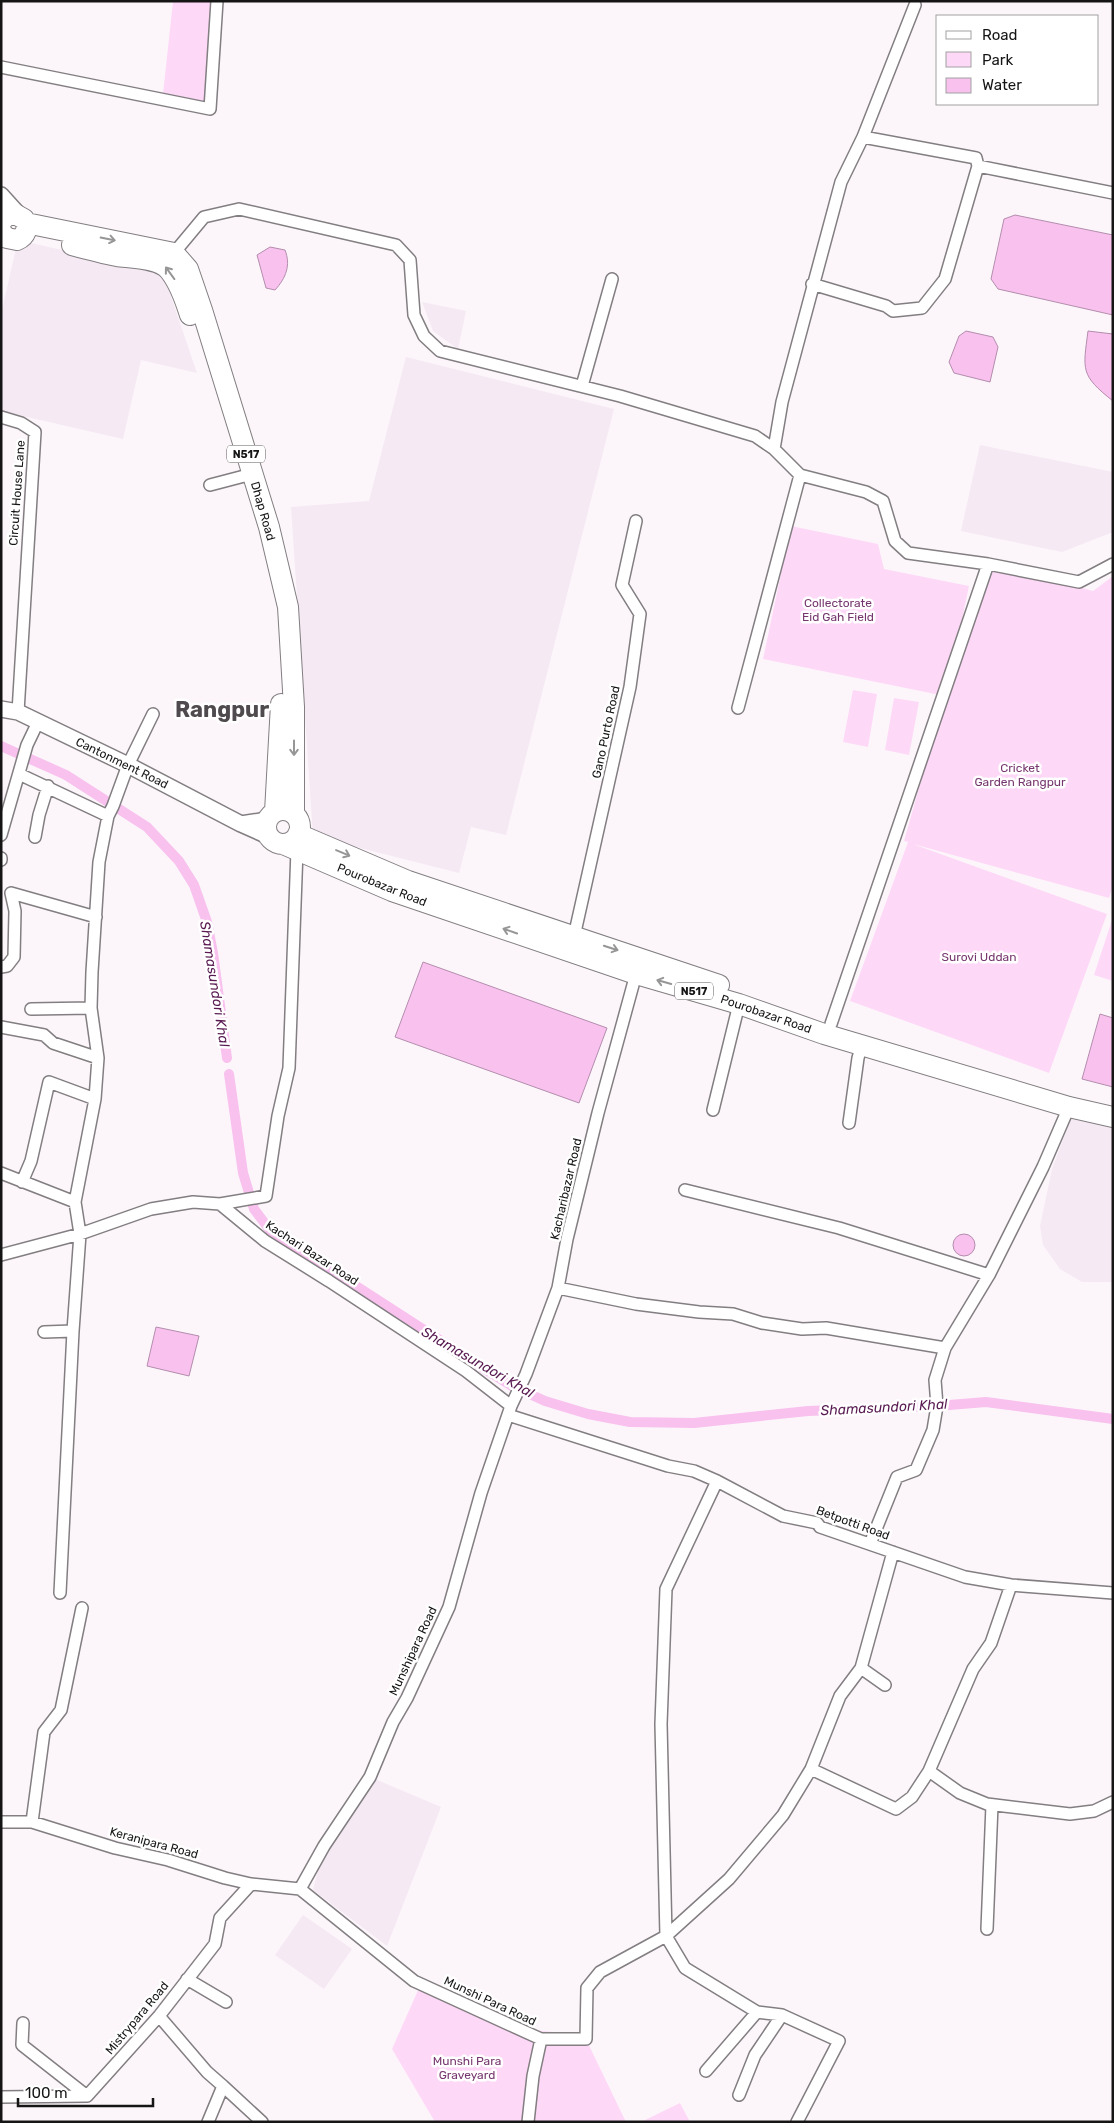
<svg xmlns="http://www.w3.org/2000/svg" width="1114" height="2123" viewBox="0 0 1114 2123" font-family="Rubik,sans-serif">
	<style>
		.built { fill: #f5e9f3 }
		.green { fill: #fed9f7 }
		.water { fill: #f8c1ee; stroke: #b48dad }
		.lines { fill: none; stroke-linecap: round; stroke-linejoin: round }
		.canal { stroke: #f8c1ee; stroke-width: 10 }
		.street-casing { stroke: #827e81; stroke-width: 14 }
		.secondary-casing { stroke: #827e81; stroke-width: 18 }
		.highway-casing { stroke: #827e81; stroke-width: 22 }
		.street { stroke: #fff; stroke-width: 11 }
		.secondary { stroke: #fff; stroke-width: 15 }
		.highway { stroke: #fff; stroke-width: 20 }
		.oneway { stroke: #969696 }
		.labels { text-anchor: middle; stroke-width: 5; stroke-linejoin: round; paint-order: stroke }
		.shield { fill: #fff; stroke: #5c5b5c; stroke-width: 1 }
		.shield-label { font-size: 11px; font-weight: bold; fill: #161516 }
		.street-label { font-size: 12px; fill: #161516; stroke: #fff }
		.park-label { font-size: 12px; fill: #76376e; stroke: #fff }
		.water-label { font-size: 14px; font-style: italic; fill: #581a51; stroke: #fff }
		.town-label { font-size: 22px; font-weight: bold; fill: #4e4a4d; stroke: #fff }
	</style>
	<rect width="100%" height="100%" fill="#fcf6fb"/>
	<!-- built -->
	<path class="built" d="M18,240l145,33 34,100 -56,-13 -18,79 -122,-28v-97z
		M422,302l44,9 -8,38 -25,-18z
		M406,357l208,52 -108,426 -35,-8 -12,46 -146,-37 -22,-329 78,-6z
		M980,445l133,27v60l-51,20 -101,-21z
		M1073,1113l40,8v161h-31l-22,-13 -17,-24 -3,-19 12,-57z
		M370,1777l71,30 -54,139 -74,-56 11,-44z
		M303,1915l49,34 -28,40 -49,-34z"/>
	<!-- green -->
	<path class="green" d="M173,1h44l-11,102 -43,-9z
		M791,526l87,18 6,25 85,17 -19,91 34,-117 109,31 20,-15v310l-4,12 -196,-54 194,70 -58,159 -199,-72 58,-159 -4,-1 41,-145 -182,-37z
		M853,690l24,4 -9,53 -25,-5z
		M894,698l25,4 -10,53 -24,-5z
		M1113,917v64l-19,-6z
		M419,1988l93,40 72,7 42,87h-191l-43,-73z
		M680,2103l10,19h-49z"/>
	<!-- water -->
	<path class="water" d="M1015,215l98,20v80l-115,-26 -7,-10 13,-60z
		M270,247l15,3c6,15 1,28 -10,40l-9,-2 -9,-33z
		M966,331l27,6 5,10 -8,35 -36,-9 -5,-11 10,-26z
		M1088,331l25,3v67c-33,-26 -30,-31 -25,-70z
		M423,962l184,66 -28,75 -184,-66z
		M1100,1014l13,4v69l-31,-8z
		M953 1245a11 11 0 1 1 22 0a11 11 0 1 1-22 0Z
		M156,1327l43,9 -10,40 -42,-10z"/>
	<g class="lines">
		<!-- canal -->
		<path class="canal" d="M1,746l65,29 81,52 32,34 15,24 13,37 6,31 14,105
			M229,1074l14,99 11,36 15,20 23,19 44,25 136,88 40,25 33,15 43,13 42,8 64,1 114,-12 129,-5 49,-4 127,17"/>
		<!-- street casing -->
		<g class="street-casing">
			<path id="street" d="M1,67l209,42 7,-108
				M863,137l113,21 2,8
				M174,253l30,-36 35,-8 157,36 14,15 4,55 10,21 16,15 180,45 135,40 19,13 26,26 66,17 17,9 12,40 13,12 80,11 91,18 34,-18
				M812,284l74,22 7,5 29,-3 23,-29 33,-113 135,27
				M582,386l30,-107
				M1,417l20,6 14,9 -17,280
				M774,449l8,-47 59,-220 22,-45 52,-132
				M210,485l42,-11
				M738,708l62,-233
				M19,774l89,42
				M1,835l26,-90 11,-23
				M35,837l4,-22 9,-29
				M1,858v2
				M573,941l57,-254 10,-73 -18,-29 14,-64
				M1,967l6,-1 7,-9 1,-46 -4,-18 85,24
				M31,1009l60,-1
				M831,1024l157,-460
				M1,1027l43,8 9,8 45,15
				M713,1110l26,-106
				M849,1123l9,-65 4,-13
				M1,1173l74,29
				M22,1182l9,-21 18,-79 46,17
				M685,1190l154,38 150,47
				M220,1204l46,-8 12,-80 11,-48 8,-218
				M1,1255l79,-21 71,-25 42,-7 27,2 45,37 64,40 137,90 45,35
				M558,1288l78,16 63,8 34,2 29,9 40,6 24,-1 119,20
				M44,1332l29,-1
				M508,1415l160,51 26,5 23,10 66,35 34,7 3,4 145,50 46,8 102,8
				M717,1481l-51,108 -5,135 5,212 19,32 72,44 25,3 57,26 -42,81
				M870,1544l27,-67 19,-7 17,-40 4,-24 -2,-26 10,-32 44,-73 54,-108 26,-60
				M60,1593l13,-262 7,-97 -5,-32 20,-103 3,-41 -7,-50 1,-36 7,-110 9,-46 5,-10 15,-41 25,-51
				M861,1668l24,17
				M811,1769l85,40 16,-12 17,-26 44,-102 18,-26 20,-58
				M929,1771l31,22 27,11 83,10 24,-3 19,-9
				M1,1822h31l83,26 53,12 57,18 26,6 49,5
				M32,1822l12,-90 17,-22 21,-102
				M300,1889l24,-43 46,-69 23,-55 14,-24 42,-91 32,-114 30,-87 15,-32 32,-86 9,-49 31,-126 38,-139
				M300,1889l114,92 127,58h45l1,-51 13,-16 66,-36 63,-57 54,-64 28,-46 29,-73 21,-28 32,-116
				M987,1929l5,-124
				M187,1979l39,23
				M159,2016l48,56 16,14 -15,36
				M23,2023l-1,22 65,51
				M706,2071l51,-59
				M223,2086l39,36
				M739,2095l16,-40 27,-40
				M1,2097l86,-1 72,-80 56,-72 5,-26 31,-34
				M528,2122l5,-46 8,-37"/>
		</g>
		<!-- secondary casing -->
		<g class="secondary-casing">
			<path id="secondary" d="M1,195l19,21
				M1,709l17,3 110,53 113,59 27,12
				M241,824l26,-4"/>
		</g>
		<!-- highway casing -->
		<g class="highway-casing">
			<path id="highway" d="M1,222l5,-6 9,-2 9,5c5,9 2,17 -7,21l-10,-2 -6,-6
				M26,223l148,30 14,16 14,41 67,217 19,80 6,100v107
				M72,245c15,4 30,8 45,11 15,2 42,2 52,14 10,12 16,29 21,45
				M266 827a17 17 0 1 1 34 0a17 17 0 1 1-34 0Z
				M275,812l6,-108
				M298,834l110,47 311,104
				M283,844l109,47 244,83 103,30 85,30 245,73 44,10"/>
		</g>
		<!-- street -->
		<use href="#street" class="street"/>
		<!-- secondary -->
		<use href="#secondary" class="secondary"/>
		<!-- highway -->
		<use href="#highway" class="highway"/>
	</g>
	<!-- one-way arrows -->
	<defs><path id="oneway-shaft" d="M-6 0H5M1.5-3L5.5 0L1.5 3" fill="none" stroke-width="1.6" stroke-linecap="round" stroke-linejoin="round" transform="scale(1.25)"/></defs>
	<g class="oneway">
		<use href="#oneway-shaft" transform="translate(108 239) rotate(11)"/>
		<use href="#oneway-shaft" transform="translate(170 273) rotate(-126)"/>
		<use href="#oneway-shaft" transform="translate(294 748) rotate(90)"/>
		<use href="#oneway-shaft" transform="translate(343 853) rotate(23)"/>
		<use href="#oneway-shaft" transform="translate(510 931) rotate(-161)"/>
		<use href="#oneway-shaft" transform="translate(611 948) rotate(18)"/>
		<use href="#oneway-shaft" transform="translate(664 982) rotate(-164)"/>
	</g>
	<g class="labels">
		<!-- shield labels -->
		<g class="shield">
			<rect x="227" y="445.5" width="38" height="17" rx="4"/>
			<rect x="675" y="982.5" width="38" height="17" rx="4"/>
		</g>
		<g class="shield-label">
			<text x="246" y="458">N517</text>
			<text x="694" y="995">N517</text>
		</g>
		<!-- street labels -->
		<g class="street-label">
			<text transform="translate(17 493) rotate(-86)" y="4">Circuit House Lane</text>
			<text transform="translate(263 511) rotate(74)" y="4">Dhap Road</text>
			<text transform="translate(606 732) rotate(-78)" y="4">Gano Purto Road</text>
			<text transform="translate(122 763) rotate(26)" y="4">Cantonment Road</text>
			<text transform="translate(382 885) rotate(22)" y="4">Pourobazar Road</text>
			<text transform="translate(766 1014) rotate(19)" y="4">Pourobazar Road</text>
			<text transform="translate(566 1189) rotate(-77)" y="4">Kacharibazar Road</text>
			<text transform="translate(312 1253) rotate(33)" y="4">Kachari Bazar Road</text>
			<text transform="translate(853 1523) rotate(20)" y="4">Betpotti Road</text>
			<text transform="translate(413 1651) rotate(-65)" y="4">Munshipara Road</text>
			<text transform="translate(154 1843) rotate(15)" y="4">Keranipara Road</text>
			<text transform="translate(490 2001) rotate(25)" y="4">Munshi Para Road</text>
			<text transform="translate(137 2018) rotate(-50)" y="4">Mistrypara Road</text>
		</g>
		<!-- park labels -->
		<g class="park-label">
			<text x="838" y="607">Collectorate<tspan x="838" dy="14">Eid Gah Field</tspan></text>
			<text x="1020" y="772">Cricket<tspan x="1020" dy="14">Garden Rangpur</tspan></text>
			<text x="979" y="961">Surovi Uddan</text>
			<text x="467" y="2065">Munshi Para<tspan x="467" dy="14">Graveyard</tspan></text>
		</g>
		<!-- water labels -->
		<g class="water-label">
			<text transform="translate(215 984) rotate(81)" y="5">Shamasundori Khal</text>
			<text transform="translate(478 1362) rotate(30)" y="5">Shamasundori Khal</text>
			<text transform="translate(884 1407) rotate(-3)" y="5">Shamasundori Khal</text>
		</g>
		<!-- town labels -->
		<g class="town-label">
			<text x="222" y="717">Rangpur</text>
		</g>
	</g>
	<!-- border -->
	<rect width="1114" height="2123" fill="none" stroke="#161516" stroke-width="5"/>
	<!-- legend -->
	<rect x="936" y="15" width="162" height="90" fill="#ffffff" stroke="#a2a1a2"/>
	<rect x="946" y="31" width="25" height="8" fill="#ffffff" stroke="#a2a1a2"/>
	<text x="982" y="40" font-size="15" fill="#161516">Road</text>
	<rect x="946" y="52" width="25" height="15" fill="#fed9f7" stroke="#a2a1a2"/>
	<text x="982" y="65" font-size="15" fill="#161516">Park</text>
	<rect x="946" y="78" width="25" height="15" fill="#f8c1ee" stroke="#a2a1a2"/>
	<text x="982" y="90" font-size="15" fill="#161516">Water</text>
	<!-- scale -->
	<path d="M18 2098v8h135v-8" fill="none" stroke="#161516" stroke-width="2.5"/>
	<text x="25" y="2098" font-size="15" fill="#161516" stroke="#ffffff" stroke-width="4" paint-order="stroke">100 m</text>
</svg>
